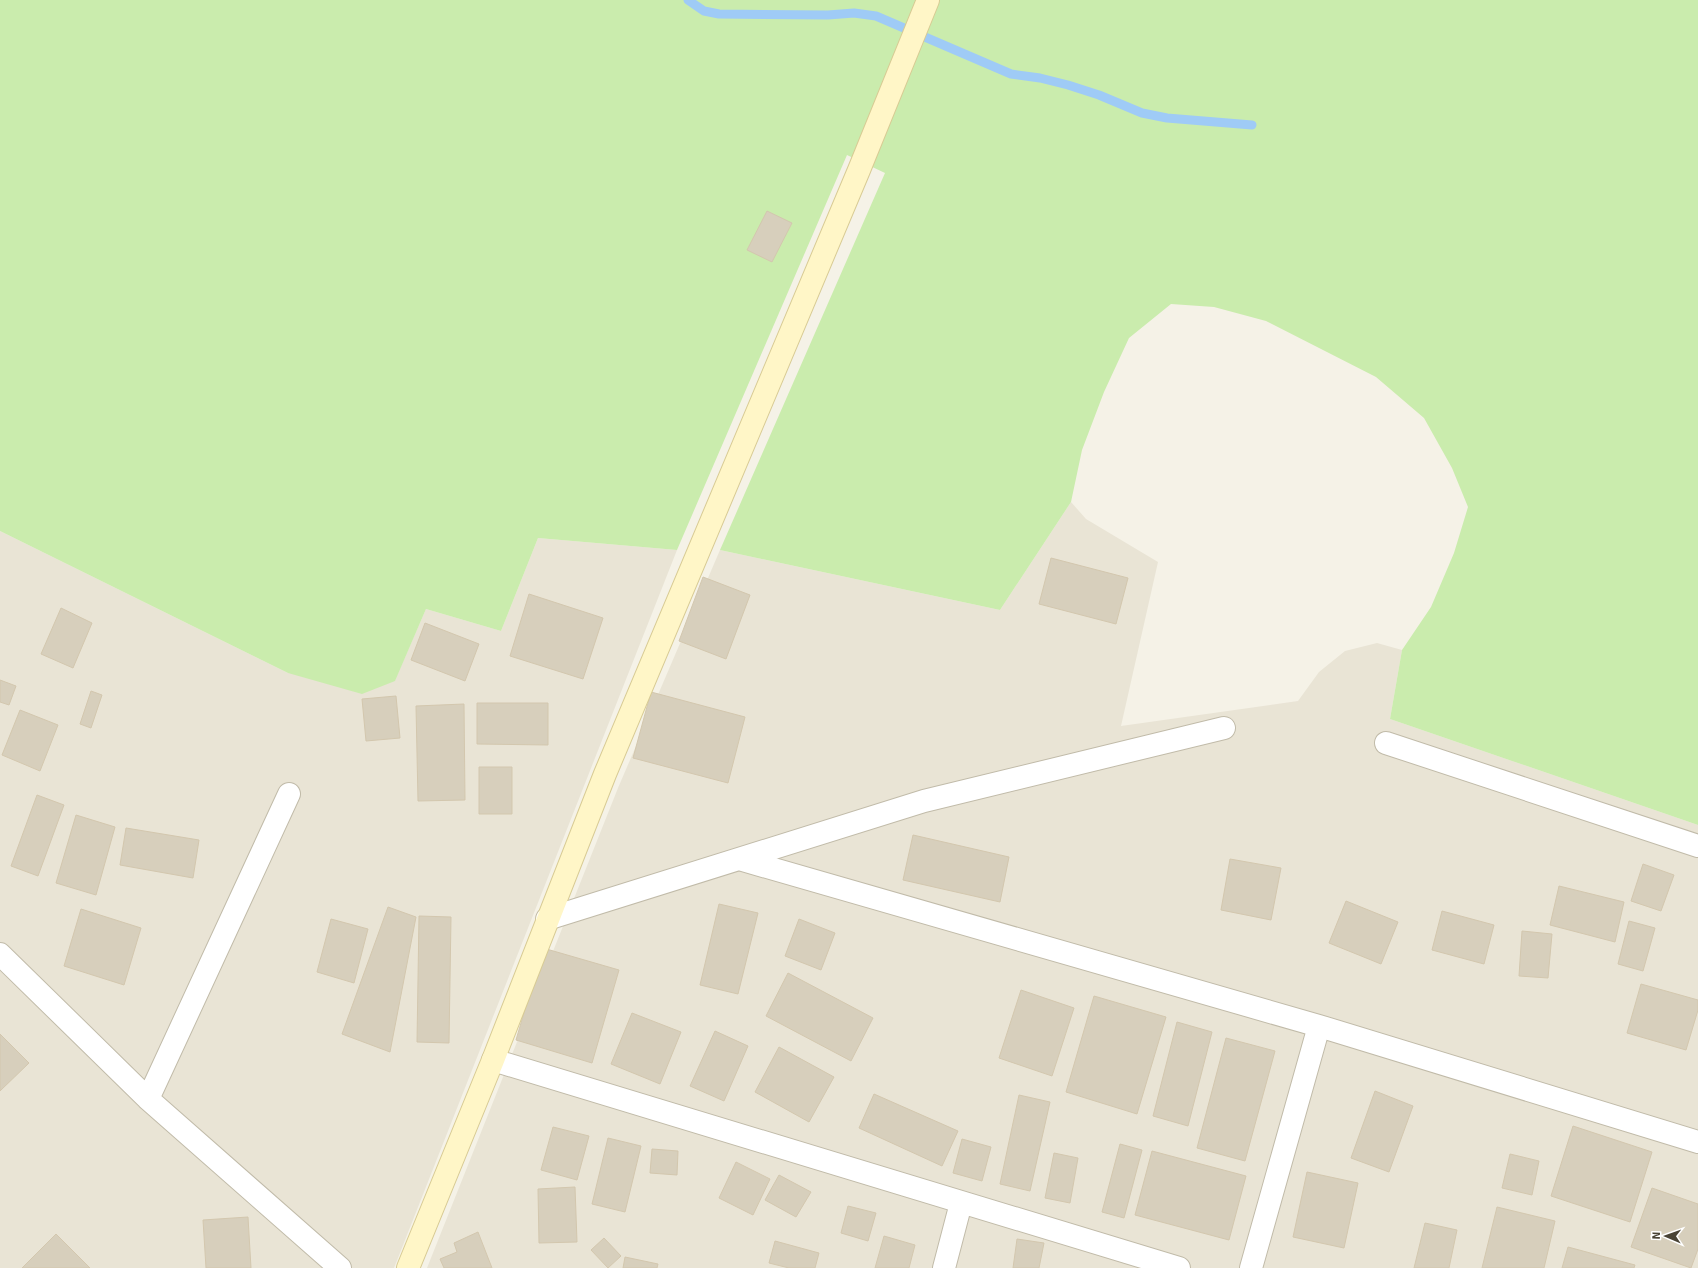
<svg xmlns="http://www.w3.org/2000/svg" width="1698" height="1268" viewBox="0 0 1698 1268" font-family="Signika,sans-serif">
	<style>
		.residential { fill: #e9e4d5 }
		.green { fill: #caecad }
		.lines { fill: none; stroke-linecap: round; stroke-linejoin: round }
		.stream { stroke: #9fcbf6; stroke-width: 9 }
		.building { fill: #d7cfbc; stroke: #d3c7ae }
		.street-casing { stroke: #c1bba9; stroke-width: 24 }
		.secondary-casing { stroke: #d8cb94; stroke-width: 24 }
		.street { stroke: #fff; stroke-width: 22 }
		.secondary { stroke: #fff6c7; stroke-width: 22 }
	</style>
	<rect width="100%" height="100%" fill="#f5f2e7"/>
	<!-- residential -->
	<path class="residential" d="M1071,502l15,17 72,43 -37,164 177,-25 21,-29 26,-21 32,-8 25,7 -12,69 308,106v443h-1271l191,-480 102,-238 280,60z
		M0,531l288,142 107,7 31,-71 75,22 37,-93 139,12 -283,718h-394z"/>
	<!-- green -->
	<path class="green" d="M0,0h1698v825l-308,-106 12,-69 29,-43 23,-54 14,-46 -16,-39 -28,-50 -48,-41 -110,-56 -52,-14 -43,-3 -42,34 -25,54 -22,58 -11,52 -71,108 -280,-60 165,-377 -38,-18 -170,395 -139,-12 -37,93 -75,-22 -31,72 -33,13 -74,-21 -288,-142z"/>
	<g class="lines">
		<!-- stream -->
		<path class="stream" d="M688,0l16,11 15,3 109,1 26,-2 22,3 135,58 29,4 28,7 31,10 43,18 25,5 85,7"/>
	</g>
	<!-- building -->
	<path class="building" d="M767,211l25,12 -20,39 -25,-12z
		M1051,558l77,20 -12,46 -77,-20z
		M703,577l47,18 -24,64 -47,-18z
		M529,594l74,24 -20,61 -73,-23z
		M61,608l31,15 -19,45 -32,-14z
		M425,623l54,21 -14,37 -54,-21z
		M0,680l16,6 -7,19 -9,-3z
		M91,691l11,4 -11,33 -11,-4z
		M651,692l94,25 -17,66 -95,-25z
		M396,696l4,42 -34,3 -4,-42z
		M477,703h71v42l-71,-1z
		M464,704l1,96 -47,1 -2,-95z
		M20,710l38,15 -18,46 -38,-16z
		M479,767h33v47h-33z
		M37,795l27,10 -26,71 -27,-10z
		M76,815l39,12 -19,68 -40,-12z
		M126,828l73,12 -6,38 -73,-13z
		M913,835l96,22 -9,45 -97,-22z
		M1230,859l51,9 -10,52 -50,-10z
		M1643,864l31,11 -13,36 -30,-10z
		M1559,886l65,16 -9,40 -65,-17z
		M1346,901l52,21 -17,42 -52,-21z
		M719,904l39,9 -20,81 -38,-9z
		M388,907l28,10 -26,135 -48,-18z
		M81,909l60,19 -17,57 -60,-19z
		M1442,911l52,14 -10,39 -52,-14z
		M419,916l32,1 -2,126 -32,-1z
		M331,919l37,10 -14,54 -37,-11z
		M799,919l36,14 -14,37 -36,-14z
		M1629,921l26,7 -12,43 -25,-7z
		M1522,931l30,3 -4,44 -29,-2z
		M543,948l76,22 -27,93 -76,-23z
		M788,973l85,45 -22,43 -85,-45z
		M1641,984l57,16v10l-12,40 -59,-17z
		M1021,990l53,18 -22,68 -53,-18z
		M1094,996l72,21 -29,97 -71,-22z
		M632,1013l49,19 -21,52 -49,-20z
		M1177,1022l35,10 -24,94 -35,-10z
		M715,1031l33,15 -24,55 -34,-15z
		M0,1034l29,29 -29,28z
		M1226,1038l49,13 -30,110 -48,-13z
		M779,1047l55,30 -25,45 -54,-30z
		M1375,1091l38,15 -24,66 -38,-14z
		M874,1094l84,37 -16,35 -83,-38z
		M1019,1095l31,7 -20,89 -30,-7z
		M1573,1126l79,26 -22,70 -79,-26z
		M553,1127l36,9 -12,44 -36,-10z
		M608,1138l33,8 -16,66 -33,-8z
		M962,1139l29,8 -9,34 -29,-8z
		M1120,1144l22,6 -18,68 -22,-6z
		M652,1149l26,2 -1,24 -27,-2z
		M1152,1151l94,25 -17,64 -94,-25z
		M1054,1153l24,5 -8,45 -25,-5z
		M1510,1154l29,7 -7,34 -30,-7z
		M736,1162l34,17 -17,36 -34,-17z
		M1307,1172l51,11 -14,65 -51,-11z
		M779,1175l32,17 -15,25 -31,-17z
		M575,1187l2,55 -38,1 -1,-54z
		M1652,1188l46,16v45l-7,19 -60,-21z
		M848,1206l28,7 -8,28 -27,-8z
		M1497,1207l58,14 -11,47h-62z
		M248,1217l3,51h-45l-3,-48z
		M1425,1223l32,7 -8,38h-35z
		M478,1232l14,36h-48l-4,-9 17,-7 -3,-9z
		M56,1234l34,34h-68z
		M884,1236l31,9 -6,23h-34z
		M604,1238l17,18 -13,12 -17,-18z
		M1017,1239l27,4 -5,25h-26z
		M775,1241l44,12 -4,15h-26l-20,-5z
		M1568,1247l67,18 -1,3h-72z
		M625,1257l33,7 -1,4h-34z"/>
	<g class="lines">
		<!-- street casing -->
		<g class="street-casing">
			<path id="street" d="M1386,743l312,103
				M739,859l580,167 379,116
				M547,919l377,-118 300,-73
				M0,954l148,145 192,169
				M493,1060l686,208
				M148,1099l141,-305
				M944,1268l17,-65
				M1251,1268l68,-242"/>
		</g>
		<!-- secondary casing -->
		<g class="secondary-casing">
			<path id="secondary" d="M408,1268l85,-208 112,-286 254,-604 69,-170"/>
		</g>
		<!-- street -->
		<use href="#street" class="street"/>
		<!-- secondary -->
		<use href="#secondary" class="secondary"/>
	</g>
	<!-- north arrow -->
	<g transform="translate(1666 1236) rotate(272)" stroke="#ffffff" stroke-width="3" paint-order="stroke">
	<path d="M0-3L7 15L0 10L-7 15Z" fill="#494335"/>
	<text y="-6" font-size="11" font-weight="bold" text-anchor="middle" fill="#494335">N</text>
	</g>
</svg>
